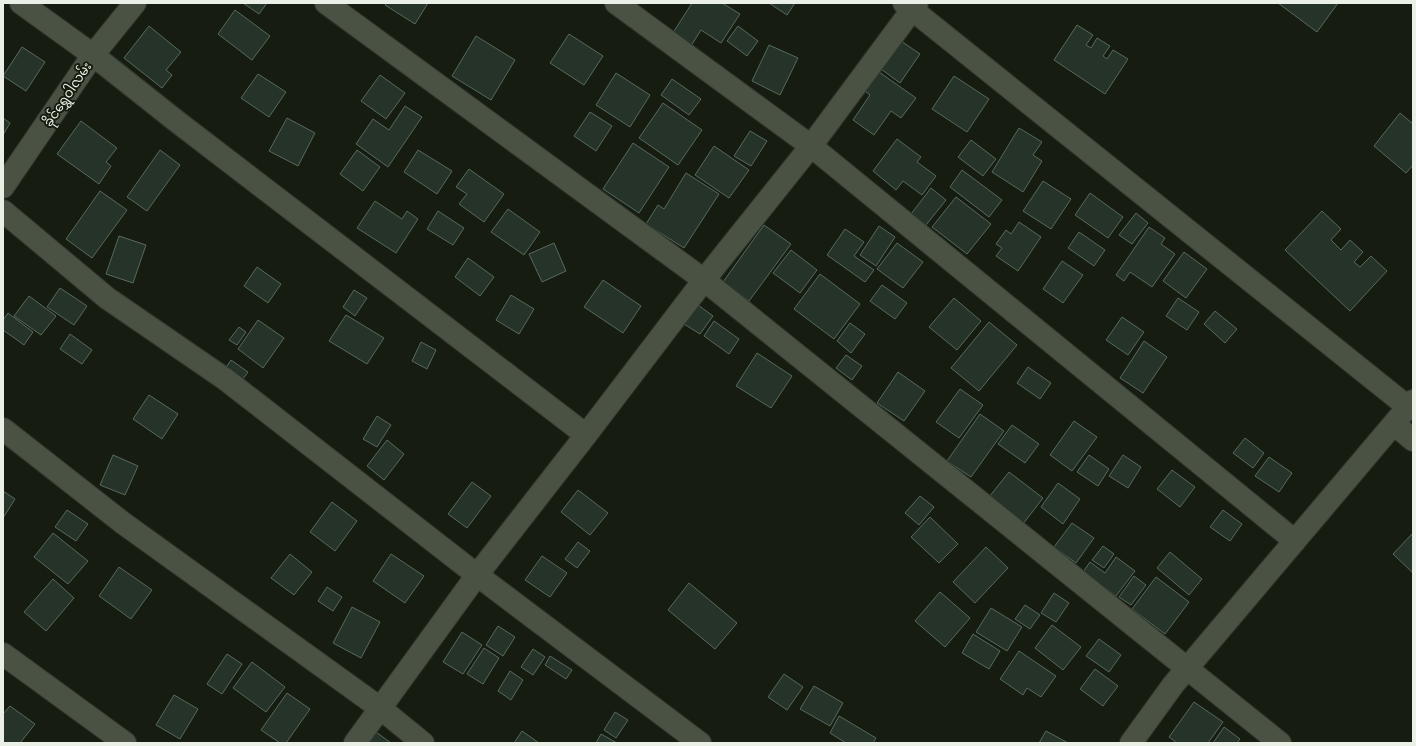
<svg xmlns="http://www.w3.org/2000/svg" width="1416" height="746" viewBox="0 0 1416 746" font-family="Cabin,'Noto Sans Myanmar',sans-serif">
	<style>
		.building { fill: #253329; stroke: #59695d }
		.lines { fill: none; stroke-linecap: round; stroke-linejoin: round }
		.minor-casing { stroke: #31362f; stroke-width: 24 }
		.minor { stroke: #4a5243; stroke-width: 22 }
		.labels { text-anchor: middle; stroke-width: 4; stroke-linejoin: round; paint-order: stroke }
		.street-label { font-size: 13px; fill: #eaf0e6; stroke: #161d10 }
	</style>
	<rect width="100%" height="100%" fill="#161d10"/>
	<!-- building -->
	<path class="building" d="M243,3h24l-8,11z
		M387,3h41l-13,21 -30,-19z
		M692,3h30l18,11 -19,29 -20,-13 -12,19 -18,-13z
		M769,3h26l-8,12z
		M1278,3h60l-21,29z
		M235,10l35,26 -18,24 -34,-26z
		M1077,25l16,10 -7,10 5,3 6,-10 13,8 -7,10 4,3 6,-9 15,9 -23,35 -51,-34z
		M149,26l32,26 -15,18 6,5 -10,13 -38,-30z
		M738,26l20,15 -11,15 -20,-15z
		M569,34l34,22 -19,29 -34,-22z
		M476,36l39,24 -24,40 -39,-24z
		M901,41l19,13 -20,29 -19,-14z
		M769,45l29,13 -18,37 -28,-14z
		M22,47l23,15 -19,29 -23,-15z
		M879,72l37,26 -15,20 -10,-7 -17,24 -21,-15 17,-25 -5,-4z
		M616,73l34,22 -20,32 -34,-22z
		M258,74l28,18 -17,25 -28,-19z
		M380,75l25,18 -19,26 -25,-18z
		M954,76l35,23 -22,33 -35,-23z
		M672,79l29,20 -12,16 -28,-20z
		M663,103l39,27 -24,35 -39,-27z
		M405,106l17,11 -34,50 -32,-23 17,-25 16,11z
		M590,112l22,14 -16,25 -22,-15z
		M1400,113l13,11v41l-7,8 -32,-27z
		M3,118l7,5 -7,12z
		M287,118l28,15 -17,33 -29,-15z
		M81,121l36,27 -11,14 5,4 -12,18 -42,-30z
		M1019,128l23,14 -9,13 9,6 -19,31 -31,-20z
		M750,131l17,10 -16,25 -17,-10z
		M897,139l24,18 -4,5 19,14 -14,19 -19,-14 -7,9 -23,-19z
		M971,140l25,19 -13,17 -25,-19z
		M633,143l36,24 -30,46 -36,-24z
		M714,146l35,24 -20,28 -34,-23z
		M160,150l20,15 -33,46 -20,-14z
		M357,150l23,17 -17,24 -23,-17z
		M418,150l34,21 -15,23 -33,-22z
		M469,169l35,25 -20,28 -25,-18 8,-10 -11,-7z
		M962,170l40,30 -13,17 -39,-30z
		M686,173l33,21 -35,54 -38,-24 12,-19 6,4z
		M1043,181l28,18 -20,30 -28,-18z
		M931,188l15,12 -20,25 -15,-11z
		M100,191l27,19 -35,48 -26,-19z
		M1090,193l33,24 -15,21 -33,-23z
		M956,197l35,27 -24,30 -35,-27z
		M375,201l27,18 5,-8 11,8 -22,34 -39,-25z
		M508,209l32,23 -16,23 -33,-23z
		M438,211l26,17 -11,17 -26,-16z
		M1322,211l19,18 -10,11 10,10 9,-10 13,12 -9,10 6,5 11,-11 16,15 -37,40 -65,-61z
		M1136,213l12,10 -16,21 -13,-9z
		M1019,222l22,15 -23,34 -22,-15 6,-8 -6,-4 10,-14 5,4z
		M764,225l27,19 -42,57 -26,-19z
		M879,226l16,11 -19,29 -16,-11z
		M1149,227l16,11 -4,6 14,10 -23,33 -22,-15 -6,9 -8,-6z
		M845,229l19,13 -10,14 20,14 -9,12 -38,-27z
		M1079,232l26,18 -11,16 -26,-18z
		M119,236l27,9 -13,38 -27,-9z
		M554,243l12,28 -24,11 -13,-28z
		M897,243l26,19 -20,26 -26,-19z
		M791,250l26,20 -17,23 -27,-20z
		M1184,252l23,17 -21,29 -23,-17z
		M468,258l26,19 -14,19 -25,-19z
		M1062,261l21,14 -20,28 -20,-14z
		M257,267l24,17 -13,19 -24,-17z
		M820,274l40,30 -26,35 -40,-30z
		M603,280l38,26 -18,27 -39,-26z
		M882,285l25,18 -12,16 -25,-18z
		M60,288l27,18 -13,19 -27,-18z
		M354,290l13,8 -12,18 -12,-9z
		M511,295l23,14 -15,25 -23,-14z
		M29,296l27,20 -15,19 -27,-19z
		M954,298l27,23 -24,29 -28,-23z
		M1178,298l21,14 -12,18 -21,-14z
		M698,305l15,11 -13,18 -16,-10z
		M1215,311l22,18 -12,14 -21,-19z
		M8,313l25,19 -9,13 -21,-15v-10z
		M346,315l38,23 -17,26 -38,-23z
		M1122,317l22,15 -16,23 -22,-15z
		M258,320l26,18 -21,30 -25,-19z
		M714,321l25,18 -10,15 -25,-18z
		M989,322l28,23 -38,46 -28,-23z
		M850,323l15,11 -14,19 -14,-12z
		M239,327l7,5 -9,13 -8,-5z
		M70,334l22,16 -10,14 -22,-15z
		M1144,341l23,16 -24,36 -23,-15z
		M421,342l15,8 -9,19 -15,-8z
		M757,353l35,23 -21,32 -35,-22z
		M846,355l16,11 -10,14 -16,-12z
		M231,360l17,12 -8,11 -17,-11z
		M1028,367l23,16 -11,16 -23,-16z
		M898,372l27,19 -21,30 -27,-18z
		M960,389l23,16 -24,33 -23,-16z
		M149,395l29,19 -16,25 -29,-20z
		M980,414l24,17 -33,46 -24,-16z
		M377,416l14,9 -14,22 -14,-8z
		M1074,421l23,16 -25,34 -22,-16z
		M1012,425l27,19 -14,19 -27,-19z
		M1245,438l19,15 -11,15 -20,-15z
		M387,440l17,14 -20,26 -17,-14z
		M113,455l25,11 -13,29 -25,-10z
		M1089,455l20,14 -11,17 -21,-14z
		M1123,455l18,12 -13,21 -19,-12z
		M1269,457l23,16 -13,19 -24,-16z
		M1172,470l23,17 -15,20 -23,-18z
		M1009,472l34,26 -20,26 -34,-27z
		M472,482l19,14 -24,32 -19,-14z
		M1058,483l22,16 -17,25 -22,-17z
		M578,490l30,23 -18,22 -29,-23z
		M3,491l12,8 -12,19z
		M920,496l14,11 -15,18 -14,-12z
		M332,502l25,19 -22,30 -25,-19z
		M67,510l21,14 -12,17 -21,-14z
		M1223,510l19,14 -12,17 -20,-14z
		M930,517l28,27 -19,19 -28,-26z
		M1072,523l22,15 -18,25 -22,-16z
		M53,533l35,28 -20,23 -34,-27z
		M1412,534l1,2v37l-20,-19z
		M578,542l12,9 -13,17 -12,-9z
		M1103,546l11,8 -10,14 -12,-8z
		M986,547l22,21 -33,35 -22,-21z
		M1170,552l32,27 -13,16 -32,-27z
		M290,554l22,18 -18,23 -23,-17z
		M391,554l33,22 -19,27 -32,-22z
		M542,556l25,17 -17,24 -25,-17z
		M1116,557l19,14 -19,25 -33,-24 7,-10 15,11z
		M119,567l33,23 -21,29 -32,-23z
		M1134,576l12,9 -15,20 -12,-8z
		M1156,577l33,25 -24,32 -33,-25z
		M53,579l21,19 -28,33 -22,-19z
		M689,583l48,40 -22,26 -47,-39z
		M327,587l15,10 -9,14 -15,-10z
		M940,592l30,26 -25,29 -30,-26z
		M1054,593l15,10 -13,19 -15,-9z
		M1025,605l15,10 -10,14 -15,-10z
		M352,607l28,15 -19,36 -28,-15z
		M991,608l31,19 -15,24 -31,-19z
		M1052,625l29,22 -18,23 -28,-22z
		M498,626l17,11 -12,19 -17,-11z
		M462,632l20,13 -19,29 -20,-12z
		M973,634l27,17 -11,18 -27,-16z
		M1099,639l22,16 -12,17 -23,-16z
		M484,648l15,10 -16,26 -16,-10z
		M533,649l12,8 -12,18 -12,-8z
		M1019,651l37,25 -15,21 -14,-9 -4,7 -23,-16z
		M227,654l15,10 -20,30 -15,-10z
		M550,656l22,14 -6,9 -21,-14z
		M252,662l33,25 -19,25 -33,-24z
		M1095,669l23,17 -15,20 -23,-17z
		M510,671l13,9 -12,20 -13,-9z
		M784,674l19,13 -16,23 -19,-13z
		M814,686l29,17 -13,23 -30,-17z
		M287,693l23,16 -24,34h-6l-19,-13z
		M174,695l24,14 -18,30 -24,-14z
		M1194,702l29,20 -15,21h-31l-8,-6z
		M10,706l25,18 -15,19h-17v-29z
		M615,712l13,8 -12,18 -12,-8z
		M839,716l37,22 -3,5h-27l-16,-10z
		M1224,727l16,12 -3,4h-24z
		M372,729l19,14h-29z
		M522,731l17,12h-25z
		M1046,731l22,12h-29z
		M601,734l16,9h-21z"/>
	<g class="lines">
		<!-- minor casing -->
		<g class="minor-casing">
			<path id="minor" d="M21,3l72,52 82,65 411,315
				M326,3l378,277 576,463
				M616,3l195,143 484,395
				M904,3l504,404
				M3,187l90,-132 42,-52
				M3,211l104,87 118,81 252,196 109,-140 118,-155 107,-134 106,-143
				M1394,424l19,16
				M3,429l120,94 257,185 43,35
				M3,654l122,89
				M355,743l122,-168 223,168
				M1131,743l42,-58 240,-284"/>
		</g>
		<!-- minor -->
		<use href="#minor" class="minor"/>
	</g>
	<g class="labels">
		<!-- street labels -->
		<g class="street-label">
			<text transform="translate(67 94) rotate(-56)" y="5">ခိုင်ရွှေဝါလမ်း</text>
		</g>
	</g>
	<!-- border -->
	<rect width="1416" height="746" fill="none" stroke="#eaf0e6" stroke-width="8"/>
</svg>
